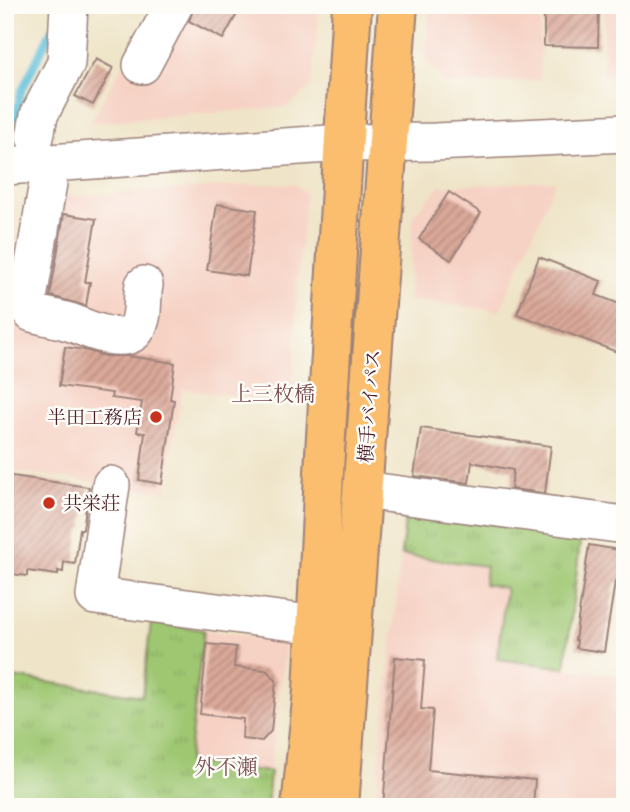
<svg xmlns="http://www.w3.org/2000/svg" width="630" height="812" viewBox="0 0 630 812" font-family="Alegreya,'Noto Serif JP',serif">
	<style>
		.built { fill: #f6d2c4 }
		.grass { fill: url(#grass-tufts); stroke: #74734e; stroke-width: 2 }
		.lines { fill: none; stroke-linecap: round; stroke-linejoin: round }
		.stream { stroke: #5cbeda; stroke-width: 8 }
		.building { fill: url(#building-hatch) }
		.minor-casing { stroke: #9c827a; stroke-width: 40 }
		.highway-casing { stroke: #9c827a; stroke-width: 42 }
		.minor { stroke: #fff; stroke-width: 37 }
		.highway { stroke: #fbbd6e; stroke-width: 38 }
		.poi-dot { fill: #c8321e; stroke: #fdfcf7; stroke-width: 2.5 }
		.labels { text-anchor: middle; stroke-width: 5; stroke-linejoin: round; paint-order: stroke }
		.street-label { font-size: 19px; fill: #4a1f2b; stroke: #fdfcf7 }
		.poi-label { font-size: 19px; fill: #4a1f2b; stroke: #fdfcf7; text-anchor: end }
		.neighbourhood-label { font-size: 21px; fill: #7c4f52; stroke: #fdfcf7 }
	</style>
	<defs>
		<pattern id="grass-tufts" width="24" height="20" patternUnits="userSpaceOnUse" patternTransform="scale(1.75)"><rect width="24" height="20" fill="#9fc772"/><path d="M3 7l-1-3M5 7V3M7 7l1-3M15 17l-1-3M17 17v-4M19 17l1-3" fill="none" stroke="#8aaa63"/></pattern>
		<pattern id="building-hatch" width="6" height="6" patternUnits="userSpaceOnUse" patternTransform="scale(1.75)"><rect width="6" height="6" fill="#daa99a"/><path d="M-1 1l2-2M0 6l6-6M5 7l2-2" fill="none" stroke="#b3897e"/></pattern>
	</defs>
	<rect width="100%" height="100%" fill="#fdfcf7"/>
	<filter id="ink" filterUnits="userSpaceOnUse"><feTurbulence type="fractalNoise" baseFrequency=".0143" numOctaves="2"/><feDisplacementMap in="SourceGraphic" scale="14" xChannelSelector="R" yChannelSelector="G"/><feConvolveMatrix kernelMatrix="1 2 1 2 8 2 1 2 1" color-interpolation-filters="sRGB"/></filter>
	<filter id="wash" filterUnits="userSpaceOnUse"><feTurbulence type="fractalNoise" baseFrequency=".00686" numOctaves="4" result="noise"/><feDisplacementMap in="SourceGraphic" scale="28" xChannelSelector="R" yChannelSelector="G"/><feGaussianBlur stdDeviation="1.57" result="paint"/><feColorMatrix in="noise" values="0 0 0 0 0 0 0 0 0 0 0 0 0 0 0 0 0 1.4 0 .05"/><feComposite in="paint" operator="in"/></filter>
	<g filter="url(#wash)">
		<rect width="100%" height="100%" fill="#efe4c8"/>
		<!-- built -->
		<path class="built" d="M156,5h164l-8,81 -24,21 -198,16z
			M430,5h111l-1,75 -91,5 -24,-24z
			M604,5h21v69l-22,1z
			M556,181l-56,130 -91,-11 4,-85 27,-29z
			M268,184h26l12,9 -9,90 -5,120 -110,-14 -16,103 -161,-22v-104l21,-167z
			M401,555l85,11 20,21 -9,72 128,17v97l-5,34h-245z
			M204,630l82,11 -16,131 -82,-10z"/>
		<!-- grass -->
		<path class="grass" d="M407,505l175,22 -17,141 -68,-9 9,-71 -22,-4 2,-18 -85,-11z
			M151,623l53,7 -16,132 82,10 -3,35h-262v-131l137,20z"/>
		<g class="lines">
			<!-- stream -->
			<path class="stream" d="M16,117l5,-25 31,-63"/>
		</g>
		<g id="blocks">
			<!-- building -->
			<path class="building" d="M195,5h47l-19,34 -34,-18z
				M544,5h55l-1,42 -54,-1z
				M96,59l17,9 -20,37 -18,-9z
				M449,192l32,21 -30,47 -32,-21z
				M217,204l40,6 -10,66 -40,-6z
				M64,214l32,5 -11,63h5l-4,24 -36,-10z
				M539,257l62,24 -5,14 29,11v49l-108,-41z
				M65,347l19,3 21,6h23l47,7 -5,36 4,1 -12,84 -23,-4 6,-47 -8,-1 5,-30 -31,-4 1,-5 -53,-7z
				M421,428l130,18 -6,47 -34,-4 2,-19 -41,-8 -3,21 -55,-7z
				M5,475l84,12 -6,42h-3l-5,35 -11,-2 -1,10 -5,-1v4l-31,-4v5l-22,-3z
				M589,545l36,6v33l-10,-2 -11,70 -28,-4 1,-8h-2z
				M207,644l29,3 -2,20 32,3 10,10 -5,51 -9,10 -20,-2 1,-20 -43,-5z
				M395,657l30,3 -4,49 12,1 -5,60 107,10 -2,27h-150z"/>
		</g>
	</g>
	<g filter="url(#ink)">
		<use href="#blocks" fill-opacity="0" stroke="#9c827a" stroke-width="2"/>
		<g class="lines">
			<!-- minor casing -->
			<g class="minor-casing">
				<path id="minor" d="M142,65l32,-60
					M35,137l4,-22 27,-52 3,-58
					M36,164l11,8 1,11 -21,121 5,9c14,4 30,6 43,11 14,6 52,22 62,4 8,-13 4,-29 7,-43
					M5,166l339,-23 91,-1 190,-9
					M111,485l-16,111 222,29
					M363,490l262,35"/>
			</g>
			<!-- highway casing -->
			<g class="highway-casing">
				<path id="highway" d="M301,807l12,-116 12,-238 27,-448
					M339,807l59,-802"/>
			</g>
			<!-- minor -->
			<use href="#minor" class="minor"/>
			<!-- highway -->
			<use href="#highway" class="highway"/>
		</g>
	</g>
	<!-- markers -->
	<g class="poi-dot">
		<circle cx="156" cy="417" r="7"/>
		<circle cx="49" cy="503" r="7"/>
	</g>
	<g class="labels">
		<!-- street labels -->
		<g class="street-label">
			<text transform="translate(369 406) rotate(-86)" y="7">横手バイパス</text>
		</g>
		<!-- poi labels -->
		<g class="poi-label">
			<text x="142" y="424">半田工務店</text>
			<text x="63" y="510" text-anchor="start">共栄荘</text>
		</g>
		<!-- neighbourhood labels -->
		<g class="neighbourhood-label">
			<text x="273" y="401">上三枚橋</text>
			<text x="226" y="774">外不瀬</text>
		</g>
	</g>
	<!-- margin -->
	<rect width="630" height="812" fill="none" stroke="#fdfcf7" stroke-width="28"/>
</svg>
